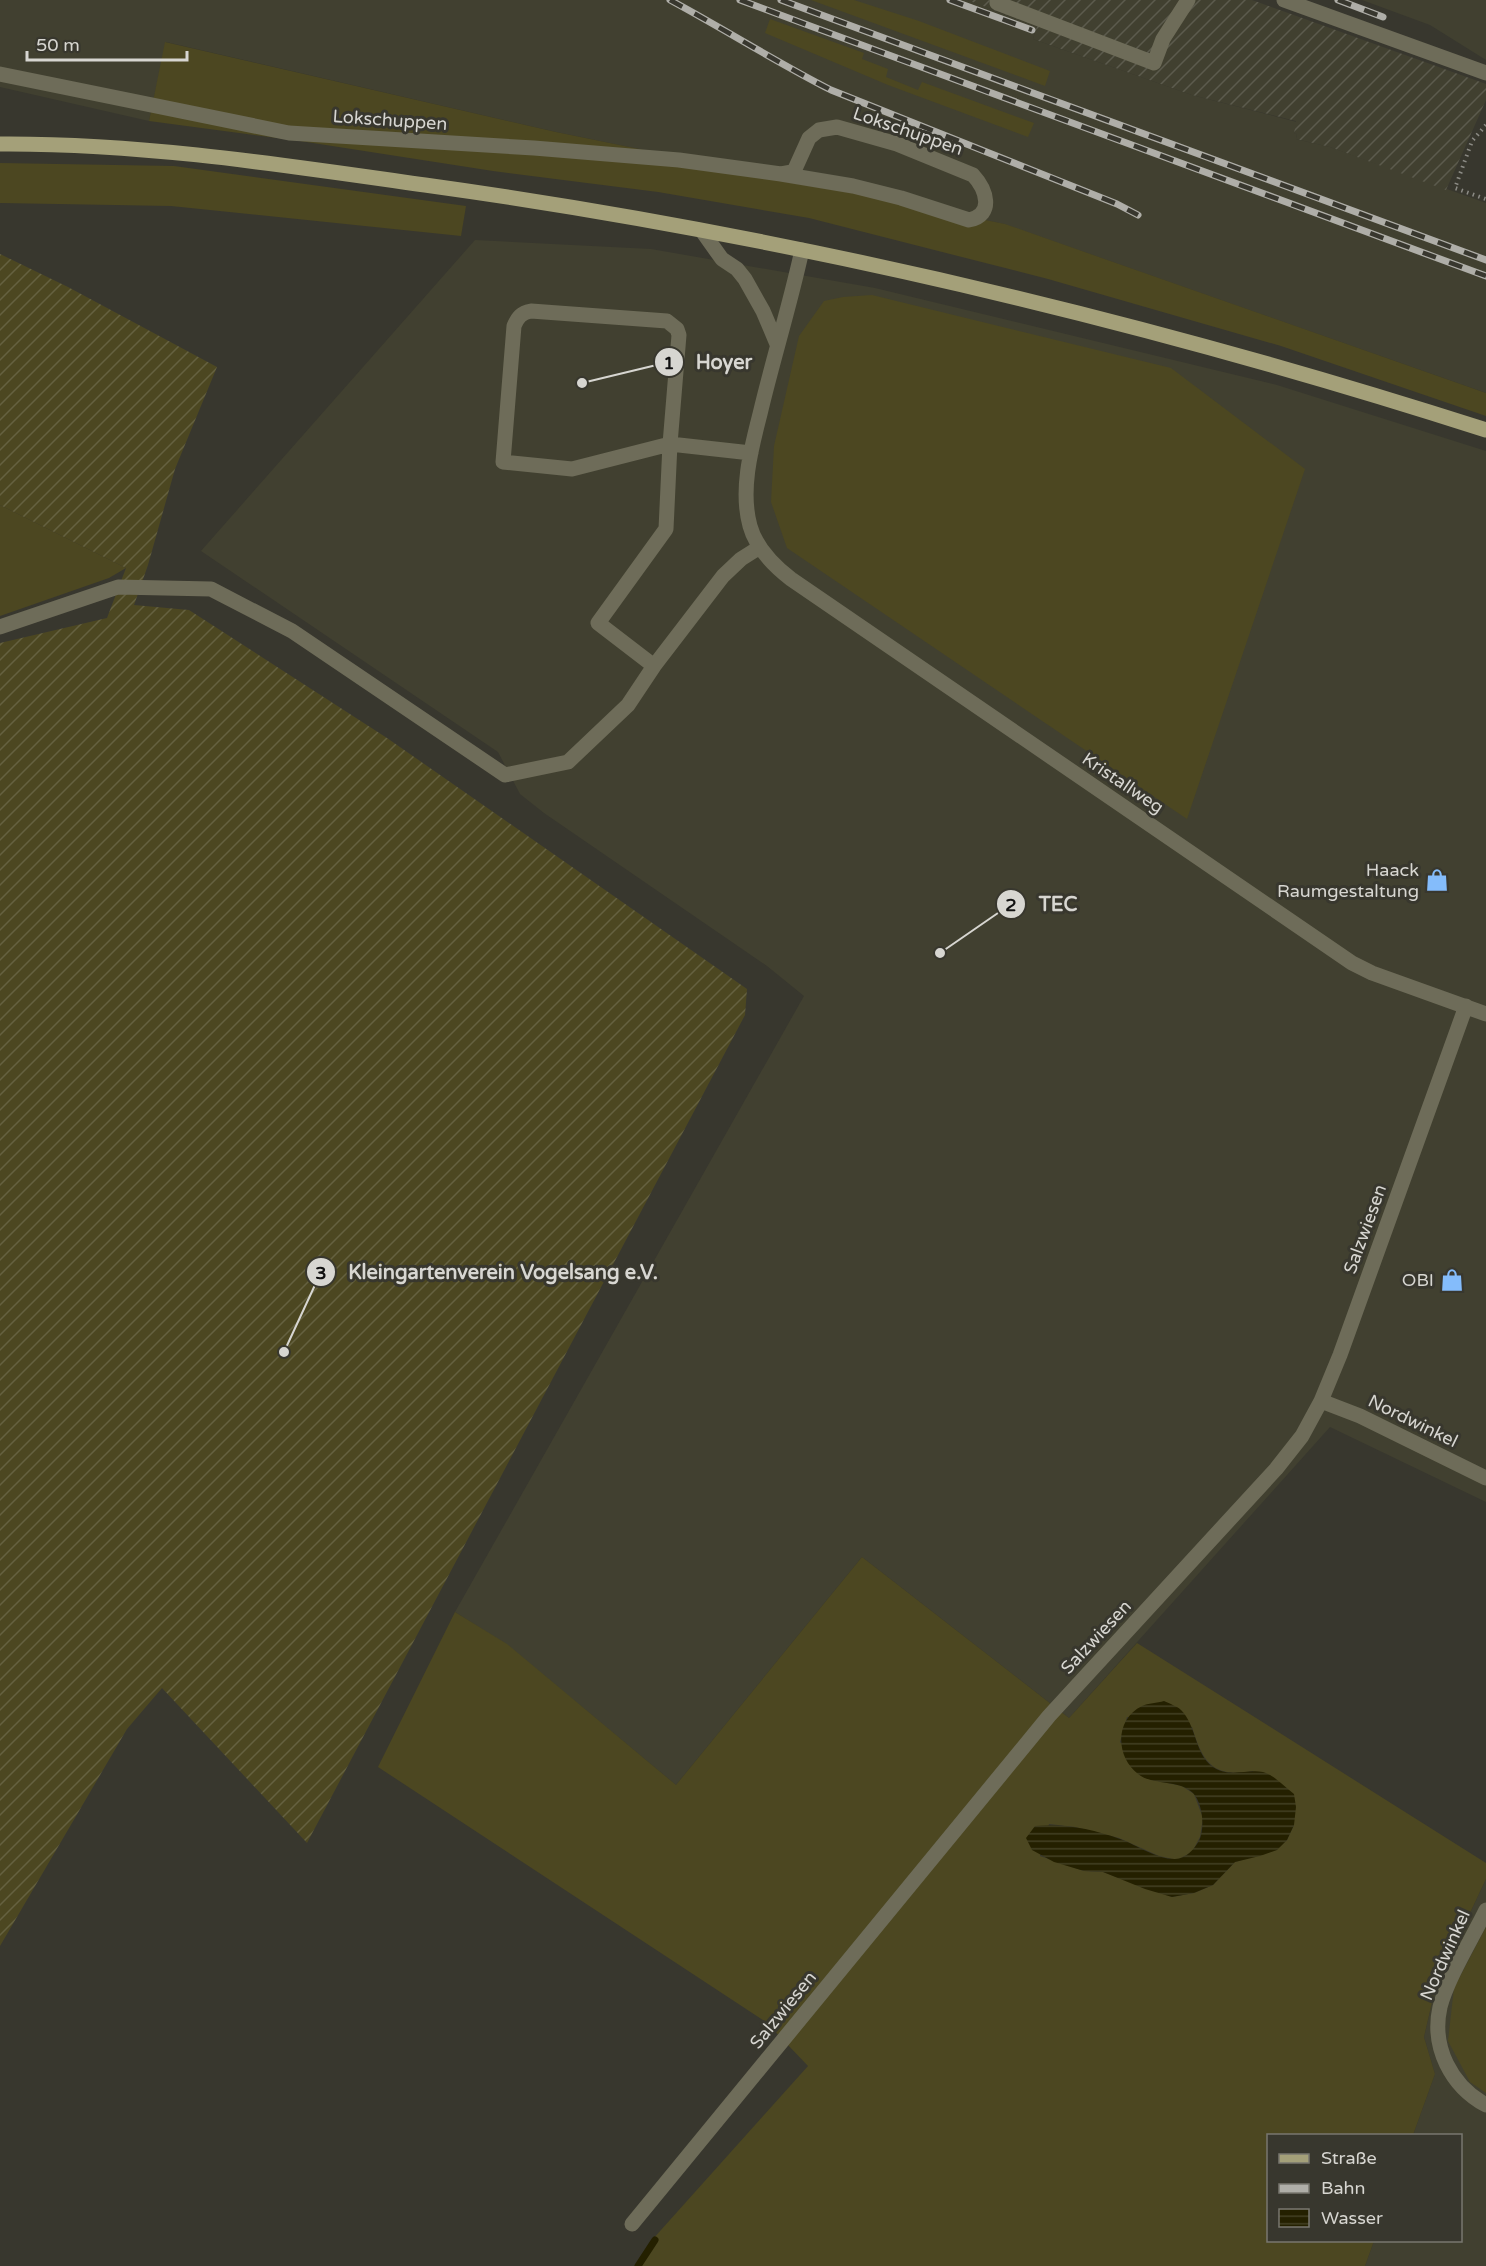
<svg xmlns="http://www.w3.org/2000/svg" width="1486" height="2266" viewBox="0 0 1486 2266" font-family="'Varela Round',sans-serif">
	<style>
		.built { fill: #414030 }
		.industrial { fill: url(#industrial-furrows) }
		.grass { fill: #4c4721; fill-rule: evenodd }
		.garden { fill: url(#garden-furrows) }
		.water { fill: url(#water-rules) }
		.lines { fill: none; stroke-linecap: round; stroke-linejoin: round }
		.stream { stroke: #242000; stroke-width: 7 }
		.path { stroke: #8c8b85; stroke-width: 4; stroke-dasharray: 1.5 4.5; stroke-linecap: butt }
		.minor { stroke: #6e6c59; stroke-width: 15 }
		.major { stroke: #a4a079; stroke-width: 15 }
		.rail-casing { stroke: #afaea8; stroke-width: 7 }
		.rail { stroke: #38372e; stroke-width: 4.5; stroke-dasharray: 14; stroke-linecap: butt }
		.labels { text-anchor: middle; stroke-width: 6; stroke-linejoin: round; paint-order: stroke }
		.street-label { font-size: 18px; fill: #d7d6d1; stroke: #38372e }
		.poi-label { font-size: 18px; fill: #d7d6d1; stroke: #38372e; text-anchor: end }
		.leader { fill: none; stroke: #d7d6d1; stroke-width: 2 }
		.callout-dot { fill: #d7d6d1; stroke: #38372e; stroke-width: 2 }
		.mark-label { font-size: 18px; text-anchor: middle; font-weight: bold; fill: #111 }
		.callout-label { font-size: 20px; text-anchor: middle; font-weight: bold; fill: #d7d6d1; stroke: #38372e; stroke-width: 6; stroke-linejoin: round; paint-order: stroke }
	</style>
	<defs>
		<pattern id="industrial-furrows" width="10" height="10" patternUnits="userSpaceOnUse" patternTransform="scale(1.5)"><rect width="10" height="10" fill="#414030"/><path d="M-1 1l2-2M0 10L10 0M9 11l2-2" fill="none" stroke="#5c5b4d"/></pattern>
		<pattern id="garden-furrows" width="10" height="10" patternUnits="userSpaceOnUse" patternTransform="scale(1.5)"><rect width="10" height="10" fill="#4c4721"/><path d="M-1 1l2-2M0 10L10 0M9 11l2-2" fill="none" stroke="#656140"/></pattern>
		<pattern id="water-rules" width="6" height="5" patternUnits="userSpaceOnUse" patternTransform="scale(1.5)"><rect width="6" height="5" fill="#242000"/><path d="M0 2.5h6" fill="none" stroke="#434024"/></pattern>
	</defs>
	<rect width="100%" height="100%" fill="#38372e"/>
	<!-- built -->
	<path class="built" d="M0,0h967l70,26 -4,13 159,56 105,27 -3,11 3,1 -1,5 34,8 156,56v190l-482,-169 -448,-92 -390,-90 -17,79 -149,-34z
		M1362,0h124v60l-56,-35z
		M475,240l176,9 224,39 402,97 209,66v1051l-156,-75 -261,291 -207,-161 -186,228 -169,-140 -52,-33 349,-616 -37,-30 -223,-153 -24,-19 -22,-42 -297,-201z
		M1486,1879v387h-121l9,-25 86,-1v-104l-47,-1 22,-61 -11,-37 12,-52z"/>
	<!-- industrial -->
	<path class="industrial" d="M967,0h285l234,84v16l-40,90 -116,-43 -34,-8 1,-5 -3,-1 2,-12 -104,-26 -159,-56 4,-13z"/>
	<!-- grass -->
	<path class="grass" d="M811,0h43l65,21 131,50 -5,15z
		M770,19l94,34 -2,6 26,10 -2,8 32,13 4,-8 112,41 -6,14 -140,-52 -123,-52z
		M165,42l391,90 449,92 481,169v23l-205,-70 -233,-67 -239,-61 -151,-26 -165,-21 -193,-30 -151,-20z
		M0,163l174,3 292,40 -5,30 -290,-30 -171,-3z
		M872,295l299,73 134,101 -118,350 -400,-271 -16,-46 3,-56 25,-110 25,-35 19,-4z
		M0,505l126,63 -17,10 -109,38z
		M862,1557l207,161 68,-75 349,220v16l-50,106 -12,52 11,37 -22,61 -145,1v104l106,1 -9,25h-730l17,-26 156,-174 -42,-44 -388,-255 77,-155 52,32 169,141zM1127,1717l65,10c11,36 21,51 61,44l41,54 -7,15 -11,10 -41,12 -22,23 -19,8 -22,4 -69,-25 -19,-1 -44,-15 9,-32 26,3 44,11 40,18 18,4 15,-8 8,-15 3,-19 -9,-24 -12,-8 -29,-6 -33,-38z
		M1486,1927v166l-16,-11 -22,-41 6,-53z"/>
	<!-- garden -->
	<path class="garden" d="M0,254l68,33 149,80 -42,102 -27,96 -14,40 55,5 198,128 360,251 -2,26 -438,828 -145,-155 -35,41 -127,217v-1303l107,-25 19,-50 -126,-63z"/>
	<!-- water -->
	<path class="water" d="M1164,1701c6,3 13,5 17,9 16,16 13,43 32,57 16,11 33,2 50,5 11,3 22,15 31,22l2,13 -2,18 -7,15 -10,10 -17,6 -25,6 -22,23 -19,8 -22,4 -27,-8 -42,-17 -19,-1 -30,-9 -22,-12 -6,-12 9,-12c28,-3 58,3 85,13 17,6 36,20 55,20 11,0 19,-10 24,-18 6,-13 4,-37 -6,-48 -14,-14 -40,-7 -55,-19 -23,-18 -23,-55 4,-68 6,-3 15,-3 22,-5z"/>
	<g class="lines">
		<!-- stream -->
		<path class="stream" d="M638,2266l17,-26"/>
		<!-- path -->
		<path class="path" d="M1486,125l-14,16 -17,47 31,11"/>
		<!-- minor -->
		<path class="minor" d="M1284,0l202,73
			M997,3l157,60 9,-24 25,-39
			M0,74l289,59 245,15 145,12 102,14 72,12 48,12 68,22c26,-5 17,-31 4,-45l-76,-31 -60,-17 -18,3 -10,8 -14,31 -3,3 -11,2
			M702,231l20,28 15,10 8,10 18,32 14,33
			M802,250c-12,55 -29,109 -42,164 -9,35 -20,76 -10,112 6,22 23,39 41,53l561,384 20,10 114,41
			M0,627l118,-40 93,2 81,42 213,144 63,-13 60,-57 26,-39 69,-90 18,-17 19,-12
			M654,666l-56,-43 68,-94 4,-85 -98,25 -69,-7 11,-136c4,-9 7,-13 17,-15l136,10 10,8 2,6 -9,109 81,9
			M1321,1401l39,15 126,62
			M1486,1910c-13,27 -39,69 -46,97 -9,40 11,79 46,98
			M632,2224l417,-508 227,-247 26,-33 19,-35 19,-46 126,-349"/>
		<!-- major -->
		<path class="major" d="M0,144c142,-1 284,21 425,41 360,50 715,134 1061,245"/>
		<!-- rail casing -->
		<g class="rail-casing">
			<path id="rail" d="M670,0c54,29 106,62 161,90l286,114 21,11
				M740,0l746,276
				M781,0l705,260
				M950,0l82,30
				M1338,0l45,17"/>
		</g>
		<!-- rail -->
		<use href="#rail" class="rail"/>
	</g>
	<!-- icons -->
	<defs>
		<g id="shop-bare" transform="scale(1.8)"><path d="M-5-2.5h2.3a2.7 3.5 0 0 1 5.4 0H5L5.5 6h-11ZM-1.5-2.5h3a1.5 2.3 0 0 0-3 0Z" fill="#84bcfb" stroke="#38372e" stroke-width="2.5" paint-order="stroke"/></g>
	</defs>
	<g fill-rule="evenodd">
		<use href="#shop-bare" x="1437" y="880"/>
		<use href="#shop-bare" x="1452" y="1280"/>
	</g>
	<g class="labels">
		<!-- street labels -->
		<g class="street-label">
			<text transform="translate(390 120) rotate(4)" y="6">Lokschuppen</text>
			<text transform="translate(908 131) rotate(19)" y="6">Lokschuppen</text>
			<text transform="translate(1123 783) rotate(34)" y="6">Kristallweg</text>
			<text transform="translate(1365 1229) rotate(-70)" y="6">Salzwiesen</text>
			<text transform="translate(1413 1421) rotate(26)" y="6">Nordwinkel</text>
			<text transform="translate(1096 1637) rotate(-47)" y="6">Salzwiesen</text>
			<text transform="translate(1445 1955) rotate(-66)" y="6">Nordwinkel</text>
			<text transform="translate(783 2010) rotate(-51)" y="6">Salzwiesen</text>
		</g>
		<!-- poi labels -->
		<g class="poi-label">
			<text x="1419" y="876">Haack<tspan x="1419" dy="21">Raumgestaltung</tspan></text>
			<text x="1434" y="1286">OBI</text>
		</g>
	</g>
	<!-- callouts -->
	<path class="leader" d="M582 383L669 362M940 953L1011 904M284 1352L321 1272"/>
	<g class="callout-dot">
		<circle cx="582" cy="383" r="6"/>
		<circle cx="940" cy="953" r="6"/>
		<circle cx="284" cy="1352" r="6"/>
		<circle cx="669" cy="362" r="15"/>
		<circle cx="1011" cy="904" r="15"/>
		<circle cx="321" cy="1272" r="15"/>
	</g>
	<g class="mark-label">
		<text x="669" y="369">1</text>
		<text x="1011" y="911">2</text>
		<text x="321" y="1279">3</text>
	</g>
	<g class="callout-label">
		<text x="724" y="369">Hoyer</text>
		<text x="1058" y="911">TEC</text>
		<text x="503" y="1279">Kleingartenverein Vogelsang e.V.</text>
	</g>
	<!-- legend -->
	<rect x="1267" y="2134" width="195" height="108" fill="#38372e" stroke="#78776f" stroke-width="1.5"/>
	<rect x="1279" y="2154" width="30" height="9" fill="#a4a079" stroke="#78776f" stroke-width="1.5"/>
	<text x="1321" y="2164" font-size="18" fill="#d7d6d1">Straße</text>
	<rect x="1279" y="2184" width="30" height="9" fill="#afaea8" stroke="#78776f" stroke-width="1.5"/>
	<text x="1321" y="2194" font-size="18" fill="#d7d6d1">Bahn</text>
	<rect x="1279" y="2209" width="30" height="18" fill="url(#water-rules)" stroke="#78776f" stroke-width="1.5"/>
	<text x="1321" y="2224" font-size="18" fill="#d7d6d1">Wasser</text>
	<!-- scale -->
	<path d="M27 51v9h160v-9" fill="none" stroke="#d7d6d1" stroke-width="3"/>
	<text x="36" y="51" font-size="18" fill="#d7d6d1" stroke="#38372e" stroke-width="4.5" paint-order="stroke">50 m</text>
</svg>
